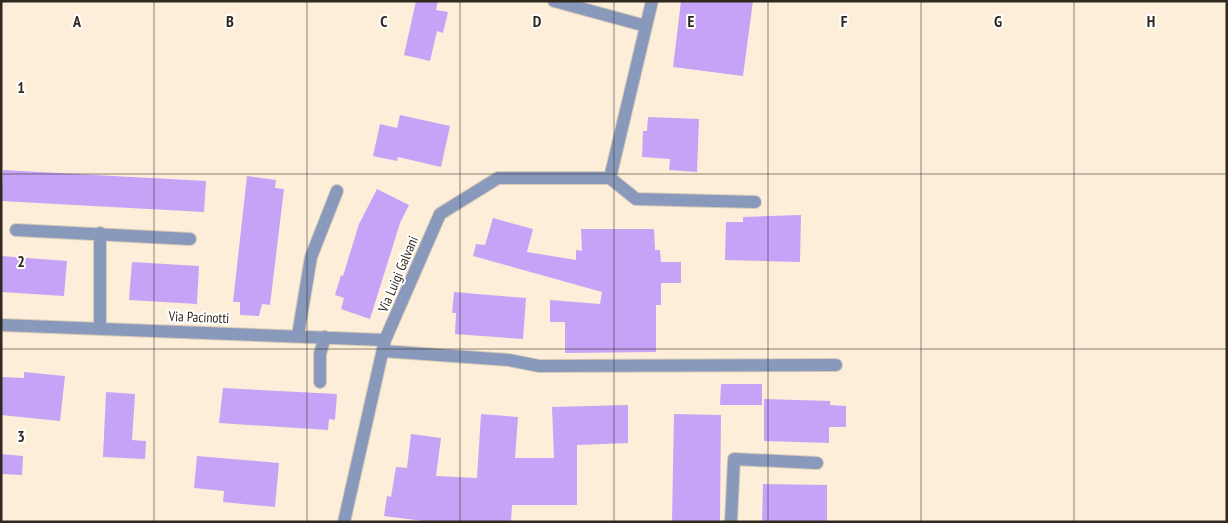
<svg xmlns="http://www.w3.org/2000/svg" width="1228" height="523" viewBox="0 0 1228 523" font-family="'PT Sans Narrow',sans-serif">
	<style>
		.building { fill: #c7a3f8 }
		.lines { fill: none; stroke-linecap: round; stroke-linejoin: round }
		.minor-casing { stroke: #d8cbb8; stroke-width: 14 }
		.minor { stroke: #8999bc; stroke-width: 12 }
		.grid { fill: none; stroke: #30291f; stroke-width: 1; stroke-opacity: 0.55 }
		.labels { text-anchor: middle; stroke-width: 4; stroke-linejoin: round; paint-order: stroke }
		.street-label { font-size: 14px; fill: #30291f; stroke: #fff }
		.grid-label { font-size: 16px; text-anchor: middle; font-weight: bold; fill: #30291f; stroke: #fff; stroke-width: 4; stroke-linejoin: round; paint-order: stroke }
	</style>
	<rect width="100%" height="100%" fill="#fdeed9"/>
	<!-- building -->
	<path class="building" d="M416,1h22l-2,9 12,2 -5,21 -6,-2 -7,30 -26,-6z
		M681,1h72l-10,75 -70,-9z
		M400,115l50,11 -9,41 -43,-10 -1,4 -24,-5 7,-32 17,4z
		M648,117l51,2 -2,53 -28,-2 1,-11 -28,-2 1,-26h4z
		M3,170l203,11 -2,31 -203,-11z
		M247,176l29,4 -1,8 9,1 -14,116 -8,-1 -3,12 -19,-1v-13h-7z
		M377,189l32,16 -9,18 -30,96 -29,-10 3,-11 -9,-3 6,-20 2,1 16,-52z
		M801,215l-1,47 -75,-2 1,-38h17v-5z
		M493,218l40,11 -6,23 49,8v-10l6,1 -1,-22h73l1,21h5l1,12h20v21h-20v22h-5v47l-91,1v-31h-15v-22l50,4 2,-12 -129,-36 3,-12 9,1z
		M1,256l66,5 -3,35 -63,-4z
		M132,262l67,4 -2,38 -68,-4z
		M454,292l72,6 -3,41 -68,-5 1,-21h-4z
		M24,372l41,4 -5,45 -59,-6v-38l23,1z
		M721,384h41v21h-42z
		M223,388l114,6 -2,26 -6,-1 -1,11 -109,-7z
		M106,392l29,2 -3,46 14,1 -1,18 -42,-2z
		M764,399l66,2v4l16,1v21h-17v16l-65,-2z
		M628,405v38l-51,2v60h-65l-1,17h-79l-48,-6 3,-20 4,1 5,-30 11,1 4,-34 30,4 -5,38 41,2 4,-64 37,3 -3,41h39l-2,-51z
		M674,414l47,1 -1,106h-48z
		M1,454l22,2 -1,19 -21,-1z
		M197,456l82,7 -4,44 -52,-5 1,-11 -30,-3z
		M763,484l64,1v37h-65z"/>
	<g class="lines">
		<!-- minor casing -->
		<g class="minor-casing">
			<path id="minor" d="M554,1l92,25
				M610,178l26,21 119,3
				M16,230l174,9
				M1,325l384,15
				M100,329v-96
				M298,335l13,-78 26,-66
				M383,351l126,9 30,6 297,-1
				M320,382v-28l5,-17
				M344,522l41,-182 55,-126 58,-36h112l42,-177
				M731,522l3,-63 83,4"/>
		</g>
		<!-- minor -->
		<use href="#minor" class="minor"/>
	</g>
	<!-- grid -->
	<path class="grid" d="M154,1v521M307,1v521M460,1v521M614,1v521M768,1v521M921,1v521M1074,1v521M1,174h1226M1,349h1226"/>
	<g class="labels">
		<!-- street labels -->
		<g class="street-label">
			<text transform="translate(398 274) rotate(-67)" y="5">Via Luigi Galvani</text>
			<text transform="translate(199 317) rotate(2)" y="5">Via Pacinotti</text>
		</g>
	</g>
	<g class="grid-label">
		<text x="77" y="27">A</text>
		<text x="230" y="27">B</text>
		<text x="384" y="27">C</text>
		<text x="537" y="27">D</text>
		<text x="691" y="27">E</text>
		<text x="844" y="27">F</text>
		<text x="998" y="27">G</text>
		<text x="1151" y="27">H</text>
		<text x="21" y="93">1</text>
		<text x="21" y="267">2</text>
		<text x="21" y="442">3</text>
	</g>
	<!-- border -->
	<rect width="1228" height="523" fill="none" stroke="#30291f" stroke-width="5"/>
</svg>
